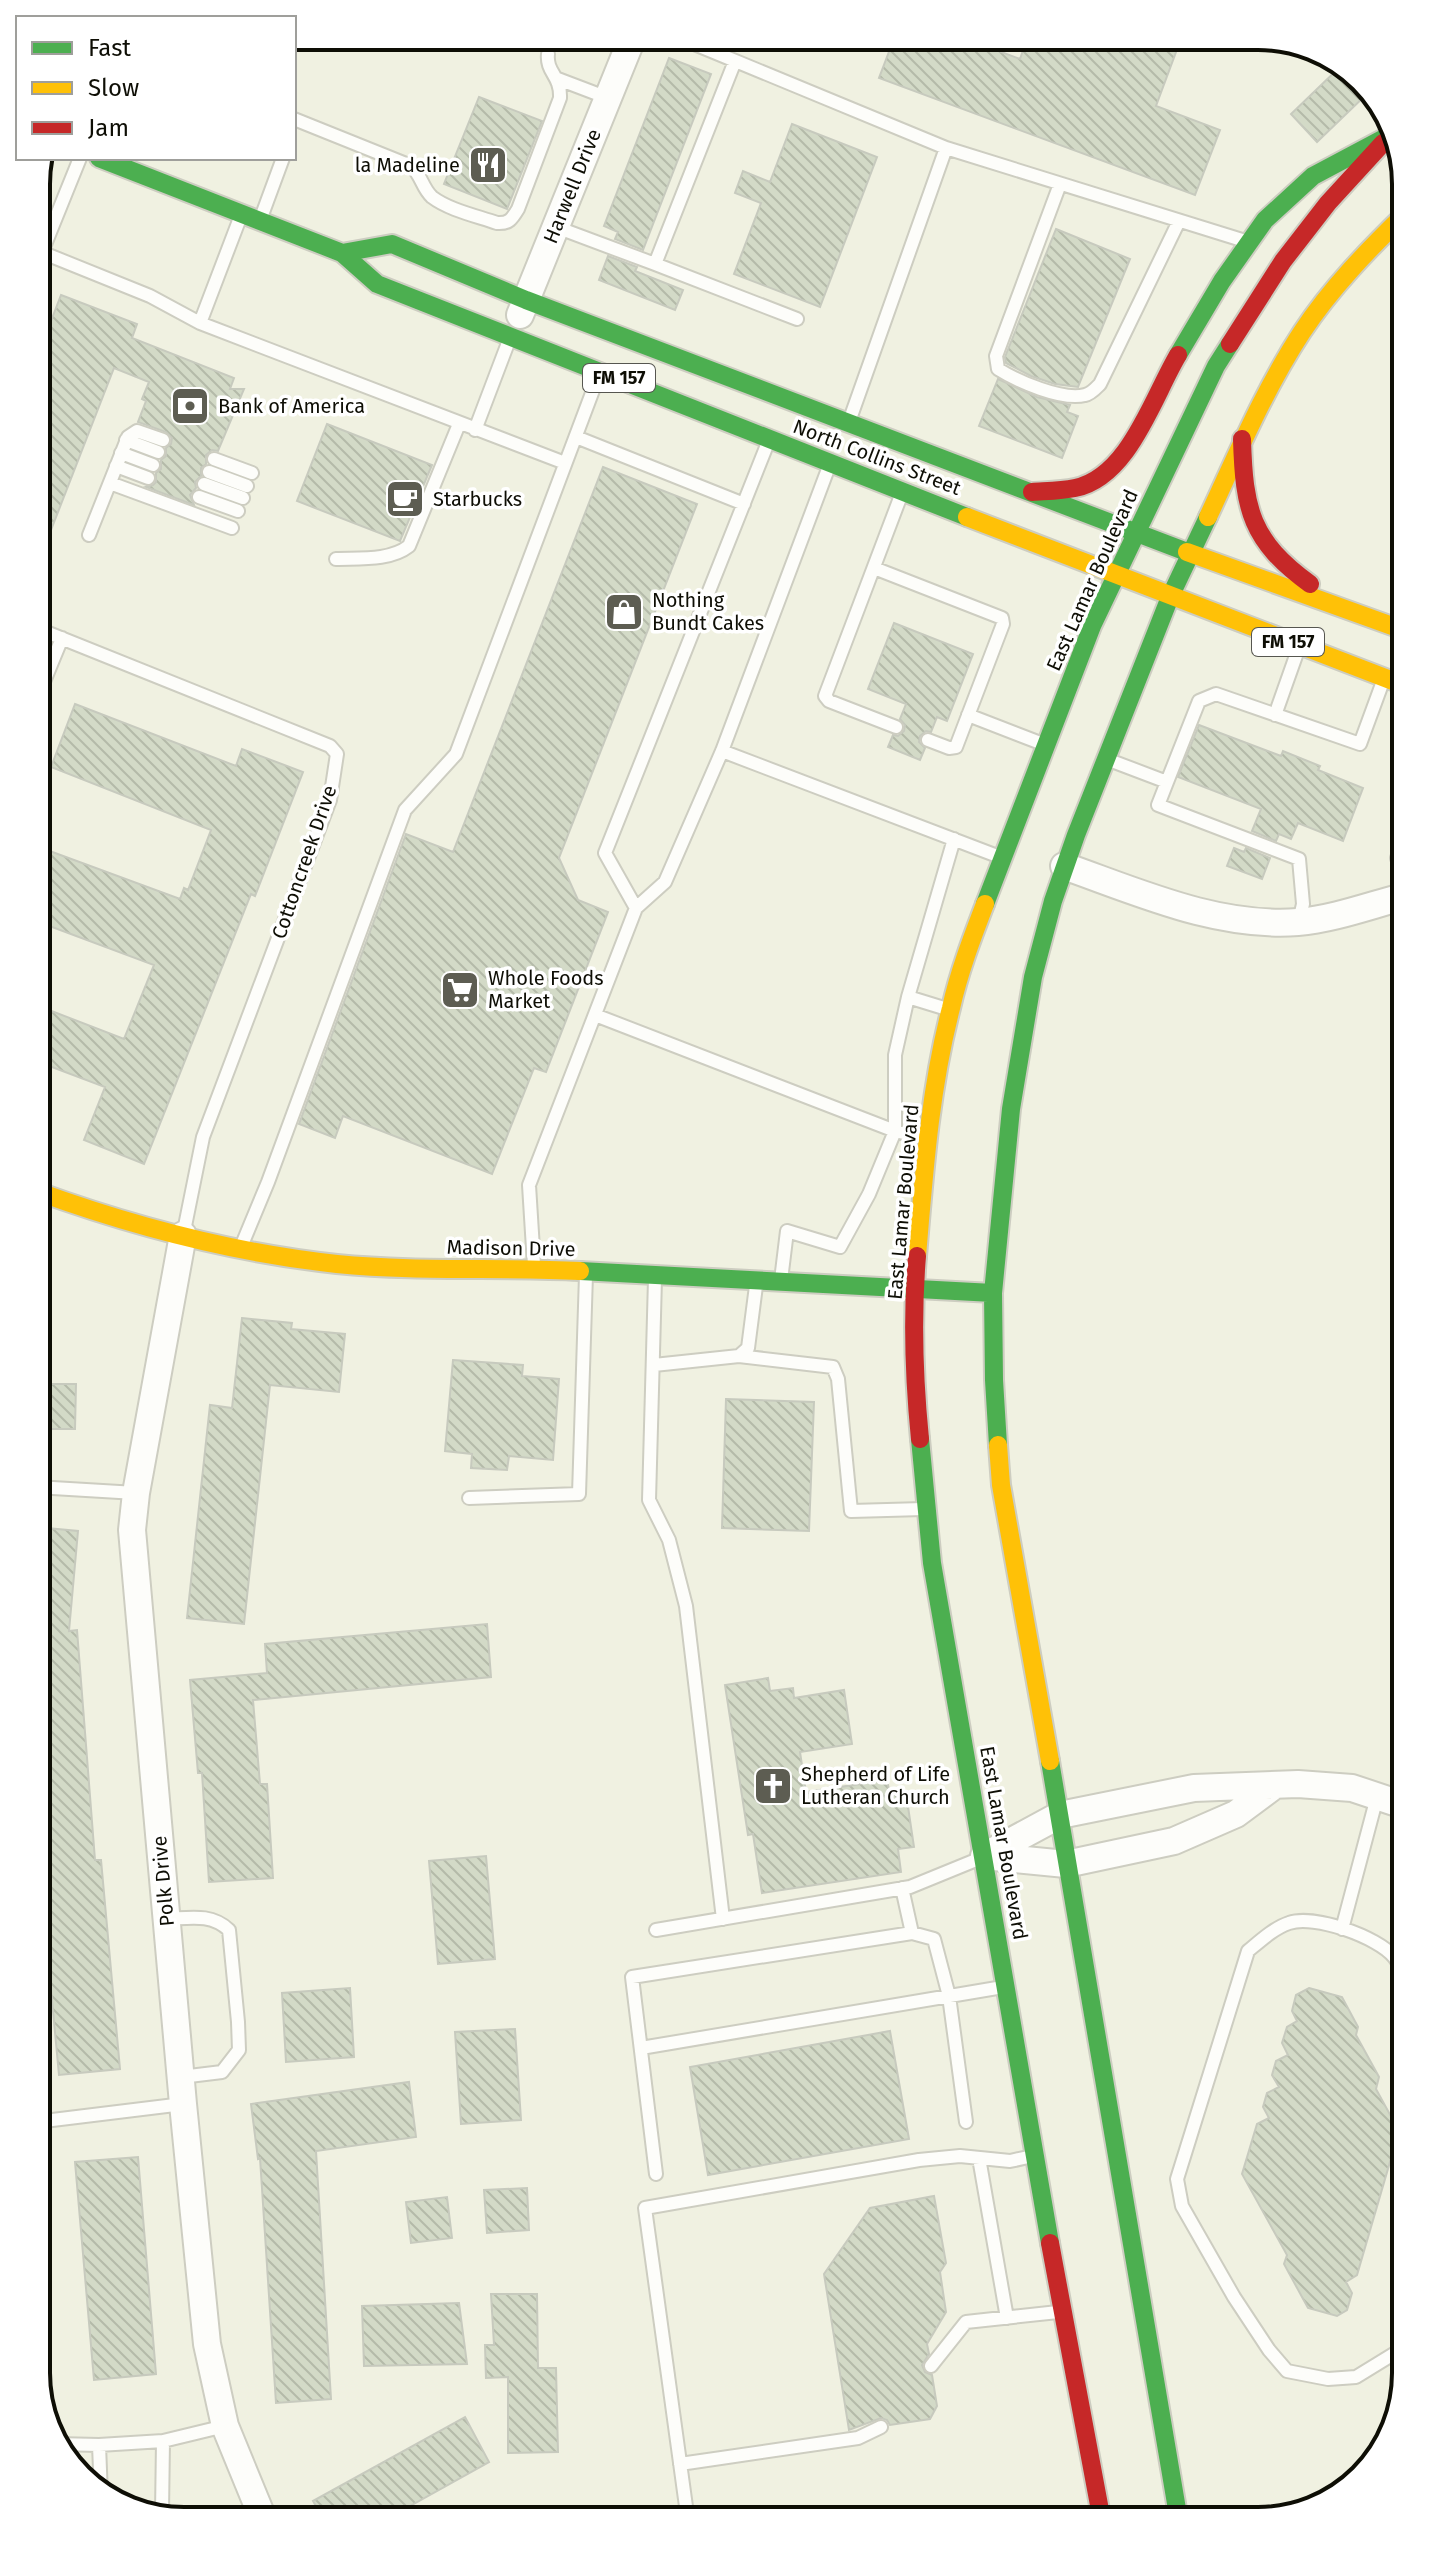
<svg xmlns="http://www.w3.org/2000/svg" width="1442" height="2557" viewBox="0 0 1442 2557" font-family="'Fira Sans',sans-serif">
	<style>
		.building { fill: url(#building-back-hatch); stroke: #c7cabe; stroke-width: 2 }
		.lines { fill: none; stroke-linecap: round; stroke-linejoin: round }
		.lane-casing { stroke: #cdcdc1; stroke-width: 16 }
		.street-casing { stroke: #cdcdc1; stroke-width: 30 }
		.fast-casing { stroke: #cdcdc1; stroke-width: 22 }
		.slow-casing { stroke: #cdcdc1; stroke-width: 22 }
		.jam-casing { stroke: #cdcdc1; stroke-width: 22 }
		.lane { stroke: #fdfdfa; stroke-width: 12 }
		.street { stroke: #fdfdfa; stroke-width: 26 }
		.fast { stroke: #4caf50; stroke-width: 18 }
		.slow { stroke: #ffc107; stroke-width: 18 }
		.jam { stroke: #c62828; stroke-width: 18 }
		.labels { text-anchor: middle; stroke-width: 7; stroke-linejoin: round; paint-order: stroke }
		.shield { fill: #fff; stroke: #565650; stroke-width: 2 }
		.shield-label { font-size: 18px; font-weight: bold; fill: #0e0e05 }
		.poi-label { font-size: 20px; fill: #0e0e05; stroke: #fff; text-anchor: start }
		.street-label { font-size: 20px; fill: #0e0e05; stroke: #fff }
		.rim { fill: none; stroke: #0e0e05; stroke-width: 4 }
	</style>
	<defs>
		<pattern id="building-back-hatch" width="6" height="6" patternUnits="userSpaceOnUse" patternTransform="scale(2)"><rect width="6" height="6" fill="#d3dac7"/><path d="M-1 5l2 2M0 0l6 6M5-1l2 2" fill="none" stroke="#b4baa9"/></pattern>
	</defs>
	<rect width="100%" height="100%" fill="#f0f1e1"/>
	<!-- building -->
	<path class="building" d="M895,36h64l61,23 8,-23h154l-26,70 64,24 -25,65 -316,-117z
		M669,58l42,16 -68,176 -28,-11 3,-7 -14,-6z
		M1343,64l25,29 -51,49 -26,-28z
		M479,97l63,24 -35,88 -63,-25z
		M792,124l85,33 -57,150 -86,-33 27,-71 -26,-10 8,-22 27,11z
		M1056,229l74,30 -52,128 -23,-3 -24,-8 -25,-13 -1,-6z
		M608,256l29,11 -2,4 48,19 -8,20 -76,-30z
		M61,295l76,29 -5,14 102,40 -4,11h14l-26,62 -6,-1 -6,5v9l-5,4v8l-6,6 1,6 -6,7 4,10 -48,-18 7,-2 3,-3v-9l5,-4v-9l5,-4v-8l5,-4 1,-6 -6,-6 -28,-10 8,-21 -4,-2 7,-17 -35,-14 -63,162 -15,-6v-164z
		M998,379l39,18 33,8 -3,7 11,4 -16,42 -83,-32z
		M327,424l105,41 -32,76 -103,-40z
		M603,467l94,37 -138,354 19,42 30,12 -62,160 -12,-4 -42,106 -149,-58 -8,22 -36,-14 107,-290 47,18z
		M894,623l79,31 -26,67 -10,-4 -6,15 -5,-1 -6,5 -1,6 6,6 -5,12 -32,-13 5,-12 5,1 6,-5 1,-6 -5,-6 6,-15 -38,-15z
		M75,704l161,62 6,-17 61,23 -48,124 -4,-2 -107,270 -60,-24 21,-53 -69,-26v-56l88,34 30,-74 -118,-44v-75l144,53 4,-11 4,2 23,-60 -160,-63z
		M1199,725l82,31 2,-5 37,15 -2,4 45,18 -20,53 -45,-18 -7,16 -12,-5 -3,7 -24,-10 9,-22 -83,-32z
		M1234,848l10,4 2,-4 24,10 -8,21 -35,-13z
		M242,1318l50,5 -1,6 54,5 -6,58 -69,-7 -26,239 -57,-6 23,-213 22,3z
		M453,1360l70,5 -1,11 37,3 -6,81 -44,-4 -2,14 -36,-2 1,-14 -27,-3z
		M36,1384h40l-1,45h-39z
		M726,1399l88,3 -5,129 -87,-3z
		M36,1527l42,4 -9,100 8,-1 18,230h6l19,209 -61,6 -21,-224h-2z
		M487,1624l4,53 -238,23 7,84h7l6,94 -64,4 -7,-109h-4l-8,-93 77,-7 -2,-29z
		M768,1678l2,13 23,-3 1,10 50,-8 8,54 -52,8 6,40 81,-12 3,15 16,-2 8,54 -16,2 3,23 -139,21 -9,-59 -5,1 -23,-150z
		M486,1856l9,103 -57,5 -9,-103z
		M350,1988l4,69 -68,5 -4,-69z
		M1309,1988l33,9 16,30 -2,8 23,42 -3,12 23,42 -42,144 -11,7 6,11 -5,17 -10,6 -29,-8 -24,-44 3,-9 -45,-81 15,-50 12,-6 -6,-11 4,-14 12,-6 -7,-12 4,-14 12,-6 -6,-12 5,-16 10,-6 -5,-10 4,-16z
		M515,2029l6,91 -60,4 -6,-92z
		M890,2031l19,108 -201,36 -18,-108z
		M409,2082l7,55 -100,14 15,248 -55,4 -16,-245 -2,1 -7,-55z
		M138,2157l18,217 -62,6 -19,-218z
		M527,2188l2,42 -42,3 -3,-43z
		M934,2196l12,67 -6,9 6,40 -19,32 2,10 -7,11 3,7 7,3 5,31 -7,13 -40,6 -3,-5 -6,-2 -32,12 -25,-156 46,-66z
		M447,2197l5,41 -41,5 -5,-41z
		M491,2294h46l1,74h18l2,84 -50,1v-76l-22,1 -1,-33h9z
		M459,2303l8,61 -103,2 -2,-60z
		M465,2417l24,45 -106,59h-59l-11,-20z"/>
	<g class="lines">
		<!-- lane casing -->
		<g class="lane-casing">
			<path id="lane" d="M675,36l271,112
				M875,36l2,1
				M558,79l50,19
				M294,119l117,47c10,8 11,22 21,31 17,13 45,19 65,26 12,1 15,-4 21,-14l42,-111c1,-23 -14,-25 -12,-44
				M1060,184l-64,172 2,13c19,12 64,32 87,26 6,-1 11,-7 15,-11l79,-163
				M262,215l21,-57
				M556,227l99,37 80,-203
				M36,250l114,46 50,27 365,140
				M42,252l38,-94
				M655,264l142,55
				M200,323l40,-105
				M850,419l96,-271 296,92
				M475,430l33,-87
				M576,437l168,67
				M126,440l32,12
				M121,453l32,12
				M214,459l38,14
				M116,466l32,12
				M209,472l38,14
				M110,483l122,45
				M204,484l39,14
				M199,497l39,14
				M89,535l39,-98 9,-6 26,9
				M336,559c23,-1 54,2 73,-13l50,-122
				M874,568l128,50 1,6 -47,123 -7,1 -21,-8
				M36,628l294,118 7,8 -7,46 -127,337 -19,94
				M36,701l26,-63
				M968,715l75,29
				M1275,715l23,-65
				M896,727l-67,-26 -4,-5 75,-198
				M722,751l278,106
				M1109,760l58,22 -9,23 141,54 4,45 -4,17
				M1167,782l32,-81 17,-7 144,50 22,-60
				M1406,883l-9,-25 9,-20
				M636,908l29,-26 57,-131 106,-282
				M908,997l46,-158
				M595,1015l300,116 30,7
				M36,1110l3,1
				M241,1247l27,-65 137,-372 51,-56 142,-377
				M534,1265l-5,-80 107,-277 -31,-55 162,-408
				M655,1279l-6,221 20,40 17,66 37,313
				M781,1280l6,-49 53,16 29,-53 26,-63v-76l13,-58 39,12
				M739,1356l94,11 5,12 13,132 72,-2
				M654,1365l85,-9 9,-8 8,-62
				M36,1487l100,6
				M469,1498l110,-4 7,-219
				M902,1888l10,45
				M167,1919c23,-1 44,-6 62,11l9,92 1,28 -17,22 -41,5
				M1342,1929l35,-132
				M656,1930l254,-43 71,-29
				M641,2048l362,-61
				M36,2122l147,-18
				M979,2158l28,160
				M656,2174l-24,-197 280,-44 22,6 15,57 17,126
				M36,2265l3,-5 -3,-21
				M1406,2331l-6,19 -44,27 -28,2 -41,-8 -18,-21 -35,-53 -52,-91 -5,-27 71,-228c12,-10 26,-23 41,-28 25,-9 89,14 105,34 5,6 8,14 12,21
				M931,2366l35,-44 92,-10
				M56,2444l43,1 64,-4 62,-15
				M99,2445l2,50
				M680,2464l178,-26 23,-11
				M151,2513l11,-1 1,-71
				M688,2521l-43,-313 274,-48 41,-4 50,5 23,-5"/>
		</g>
		<!-- street casing -->
		<g class="street-casing">
			<path id="street" d="M520,315l113,-279
				M1064,866c74,26 153,62 234,56 36,-3 73,-17 108,-26
				M183,1235l-47,258 -4,37 51,574 24,240 18,82 39,95
				M984,1856l76,-41 134,-27 104,-4 54,4 54,18
				M984,1856l82,8 108,-23 62,-27 39,-29"/>
		</g>
		<!-- fast casing -->
		<g class="fast-casing">
			<path id="fast" d="M99,158l243,95 35,31 590,233
				M342,253l50,-9 134,56 661,252
				M1178,355l44,-74 43,-61 48,-44 79,-42
				M985,904l107,-278 124,-260 14,-22
				M580,1271l413,22
				M920,1439l12,124 118,680
				M998,1445l-4,-65 -1,-87 18,-184 22,-132 20,-76 23,-66 94,-238 38,-80
				M1050,1761l129,760"/>
		</g>
		<!-- slow casing -->
		<g class="slow-casing">
			<path id="slow" d="M967,517l439,169
				M1208,517c29,-62 56,-127 94,-185 29,-44 66,-82 104,-119
				M1187,552l219,79
				M36,1191c96,35 199,62 301,73 81,8 163,3 243,7
				M917,1256c7,-83 13,-167 34,-248 8,-36 21,-70 34,-104
				M998,1445l3,40 49,276"/>
		</g>
		<!-- jam casing -->
		<g class="jam-casing">
			<path id="jam" d="M1230,344l53,-83 45,-58 55,-60
				M1242,439c2,71 9,102 68,145
				M1032,492c14,-1 29,-1 43,-4 54,-11 78,-91 103,-133
				M917,1256c-5,60 -3,123 3,183
				M1050,2243l52,278"/>
		</g>
		<!-- lane -->
		<use href="#lane" class="lane"/>
		<!-- street -->
		<use href="#street" class="street"/>
		<!-- fast -->
		<use href="#fast" class="fast"/>
		<!-- slow -->
		<use href="#slow" class="slow"/>
		<!-- jam -->
		<use href="#jam" class="jam"/>
	</g>
	<!-- icons -->
	<defs>
		<g id="restaurant-square" transform="scale(2)"><rect x="-9" y="-9" width="18" height="18" rx="4" fill="#5d5d52" stroke="#fff"/><path d="M-5-6h1v4h1v-4h1v4h1v-4h1v5L-1.5 .5V6h-2V.5L-5-1ZM5-6V6H3V1.5H1.5Q1.5-4 5-6Z" fill="#fff"/></g>
		<g id="bank-square" transform="scale(2)"><rect x="-9" y="-9" width="18" height="18" rx="4" fill="#5d5d52" stroke="#fff"/><path d="M-6-4H6V4H-6ZM0-2.3a2.3 2.3 0 1 0 0 4.6a2.3 2.3 0 1 0 0-4.6Z" fill="#fff"/></g>
		<g id="cafe-square" transform="scale(2)"><rect x="-9" y="-9" width="18" height="18" rx="4" fill="#5d5d52" stroke="#fff"/><path d="M-5.5-4.5H6V0H3Q3 3.5 0 3.5H-2.5Q-5.5 3.5-5.5 0ZM3-3.2v2h1.7v-2ZM-6 4.5H4V6H-6Z" fill="#fff"/></g>
		<g id="shop-square" transform="scale(2)"><rect x="-9" y="-9" width="18" height="18" rx="4" fill="#5d5d52" stroke="#fff"/><path d="M-5-2.5h2.3a2.7 3.5 0 0 1 5.4 0H5L5.5 6h-11ZM-1.5-2.5h3a1.5 2.3 0 0 0-3 0Z" fill="#fff"/></g>
		<g id="supermarket-square" transform="scale(2)"><rect x="-9" y="-9" width="18" height="18" rx="4" fill="#5d5d52" stroke="#fff"/><path d="M-6-5.5h2.5l.6 2H6L4.5 2H-2.5L-4.4-4H-6ZM-1.5 3.2a1.3 1.3 0 1 0 .1 0ZM3 3.2a1.3 1.3 0 1 0 .1 0Z" fill="#fff"/></g>
		<g id="church-square" transform="scale(2)"><rect x="-9" y="-9" width="18" height="18" rx="4" fill="#5d5d52" stroke="#fff"/><path d="M-1.2-6h2.4v3.5h3.3v2.4h-3.3V6h-2.4V-.1h-3.3v-2.4h3.3Z" fill="#fff"/></g>
	</defs>
	<g fill-rule="evenodd">
		<use href="#restaurant-square" x="488" y="165"/>
		<use href="#bank-square" x="190" y="406"/>
		<use href="#cafe-square" x="405" y="499"/>
		<use href="#shop-square" x="624" y="612"/>
		<use href="#supermarket-square" x="460" y="990"/>
		<use href="#church-square" x="773" y="1786"/>
	</g>
	<g class="labels">
		<!-- shield labels -->
		<g class="shield">
			<rect x="583" y="364" width="72" height="28" rx="6"/>
			<rect x="1252" y="628" width="72" height="28" rx="6"/>
		</g>
		<g class="shield-label">
			<text x="619" y="384">FM 157</text>
			<text x="1288" y="648">FM 157</text>
		</g>
		<!-- poi labels -->
		<g class="poi-label">
			<text x="460" y="172" text-anchor="end">la Madeline</text>
			<text x="218" y="413">Bank of America</text>
			<text x="433" y="506">Starbucks</text>
			<text x="652" y="607">Nothing<tspan x="652" dy="23">Bundt Cakes</tspan></text>
			<text x="488" y="985">Whole Foods<tspan x="488" dy="23">Market</tspan></text>
			<text x="801" y="1781">Shepherd of Life<tspan x="801" dy="23">Lutheran Church</tspan></text>
		</g>
		<!-- street labels -->
		<g class="street-label">
			<text transform="translate(572 186) rotate(-68)" y="7">Harwell Drive</text>
			<text transform="translate(877 457) rotate(21)" y="7">North Collins Street</text>
			<text transform="translate(1092 580) rotate(-66)" y="7">East Lamar Boulevard</text>
			<text transform="translate(304 862) rotate(-71)" y="7">Cottoncreek Drive</text>
			<text transform="translate(903 1202) rotate(-85)" y="7">East Lamar Boulevard</text>
			<text transform="translate(511 1248) rotate(1)" y="7">Madison Drive</text>
			<text transform="translate(1004 1843) rotate(80)" y="7">East Lamar Boulevard</text>
			<text transform="translate(163 1881) rotate(-95)" y="7">Polk Drive</text>
		</g>
	</g>
	<!-- crop -->
	<path d="M0 0H1442V2557H0ZM184 50H1258A134 134 0 0 1 1392 184V2373A134 134 0 0 1 1258 2507H184A134 134 0 0 1 50 2373V184A134 134 0 0 1 184 50Z" fill="#fff" fill-rule="evenodd"/>
	<path class="rim" d="M184 50H1258A134 134 0 0 1 1392 184V2373A134 134 0 0 1 1258 2507H184A134 134 0 0 1 50 2373V184A134 134 0 0 1 184 50Z"/>
	<!-- legend -->
	<rect x="16" y="16" width="280" height="144" fill="#ffffff" stroke="#9f9f9b" stroke-width="2"/>
	<rect x="32" y="42" width="40" height="12" fill="#4caf50" stroke="#9f9f9b" stroke-width="2"/>
	<text x="88" y="56" font-size="24" fill="#0e0e05">Fast</text>
	<rect x="32" y="82" width="40" height="12" fill="#ffc107" stroke="#9f9f9b" stroke-width="2"/>
	<text x="88" y="96" font-size="24" fill="#0e0e05">Slow</text>
	<rect x="32" y="122" width="40" height="12" fill="#c62828" stroke="#9f9f9b" stroke-width="2"/>
	<text x="88" y="136" font-size="24" fill="#0e0e05">Jam</text>
</svg>
